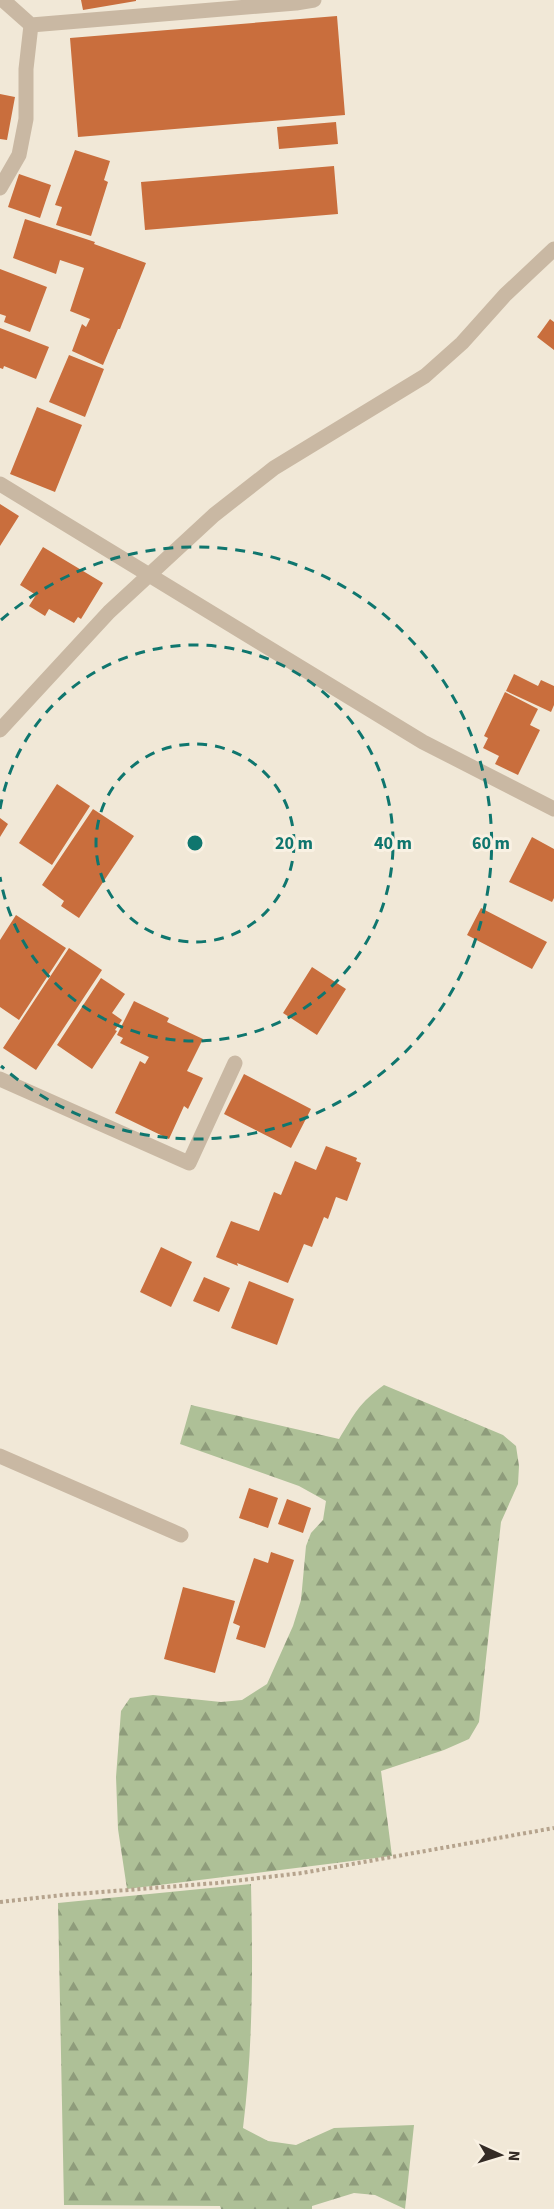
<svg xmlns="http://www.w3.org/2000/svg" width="554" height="2209" viewBox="0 0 554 2209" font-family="'Source Sans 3',sans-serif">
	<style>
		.forest { fill: url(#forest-firs) }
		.building { fill: #c96e3d }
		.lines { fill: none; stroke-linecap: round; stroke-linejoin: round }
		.path { stroke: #b5a38d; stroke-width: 4; stroke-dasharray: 3 3; stroke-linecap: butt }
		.minor { stroke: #c9b8a3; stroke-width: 15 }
		.ring { fill: none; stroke: #0f766e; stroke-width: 3; stroke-dasharray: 10 8 }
		.centre { fill: #0f766e; stroke: #f9f1e3; stroke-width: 3 }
		.ring-label { font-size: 18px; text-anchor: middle; font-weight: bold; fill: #0f766e; stroke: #f9f1e3; stroke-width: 6; stroke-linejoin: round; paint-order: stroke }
	</style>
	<defs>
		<pattern id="forest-firs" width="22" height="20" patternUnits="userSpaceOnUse" patternTransform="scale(1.5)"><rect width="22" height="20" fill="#aec097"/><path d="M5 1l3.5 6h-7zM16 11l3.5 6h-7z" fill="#8e9c7b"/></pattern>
	</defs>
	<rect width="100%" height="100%" fill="#f1e8d7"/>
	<!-- forest -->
	<path class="forest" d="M384,1385l119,50 13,11 3,20 -1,18 -17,38 -22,200 -10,17 -25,11 -63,21 11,85 -265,33 -9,-60 -2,-52 5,-66 9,-13 23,-3 68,7 21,-2 25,-16 26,-58 8,-26 5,-54 5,-13 12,-13 3,-19 -27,-15 -119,-42 11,-39 148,34c16,-26 20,-36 45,-54z
		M251,1884c2,82 2,163 -8,244l25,13 28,4 38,-17 80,-3 -9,84 -30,-14 -21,-2 -42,13v3h-91l-1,-3 -156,-1 -6,-302z"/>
	<!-- building -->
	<path class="building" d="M81,0h55v1l-53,9z
		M337,16l8,99 -267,22 -8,-99z
		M0,94l15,3 -8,43 -7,-1z
		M336,122l2,22 -59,5 -2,-22z
		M75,150l35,11 -6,19 4,2 -17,54 -35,-11 6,-18 -7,-2z
		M334,166l4,48 -193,16 -4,-48z
		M19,174l32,11 -11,33 -32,-11z
		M25,219l70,23 -1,2 52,19 -26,66h-2l-15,36 -31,-14 10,-27 4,3 4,-8 -20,-8 14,-43 -24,-8 -4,14 -43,-16z
		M0,269l47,18 -17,45 -26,-10 2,-6 -6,-2z
		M550,319l4,3v28l-17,-13z
		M0,328l49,19 -13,32 -32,-13 -1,3 -3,-1z
		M69,355l35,14 -19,48 -36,-15z
		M37,407l45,18 -27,67 -45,-18z
		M0,504l19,12 -19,30z
		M43,547l60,36 -22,36 -3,-2 -4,6 -25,-14 -4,7 -16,-10 7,-11 -16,-10z
		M514,674l24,12 3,-6 13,6v19l-3,7 -45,-21z
		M505,692l33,17 -8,16 10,5 -22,45 -23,-11 4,-8 -16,-8 5,-10 -4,-2z
		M57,784l33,22 -38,59 -33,-22z
		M93,809l41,27 -55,82 -18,-12 3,-5 -22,-16z
		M0,818l8,6 -8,13z
		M532,837l22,12v49l-2,4 -43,-20z
		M481,908l66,34 -15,27 -65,-34z
		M16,915l50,33 -47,72 -19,-13v-67z
		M69,948l33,22 -66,100 -33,-22z
		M312,967l34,22 -29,46 -34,-22z
		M101,978l24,16 -13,19 10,7 -7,10 2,1 -25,38 -35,-24z
		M134,1001l35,17 -2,4 36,17 -16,32 16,7 -15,31 -4,-3 -15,33 -54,-26 25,-52 5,3 4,-7 -29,-14 3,-5 -6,-3z
		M244,1074l67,35 -20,39 -67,-34z
		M326,1146l31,12 -1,3 5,2 -14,38 -11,-4 -8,22 -4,-2 -12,30 -8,-3 -16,39 -51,-20 1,3 -22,-9 15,-36 28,10 15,-39 7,3 14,-34 21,9z
		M161,1247l31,15 -21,45 -31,-15z
		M204,1277l26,11 -11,24 -26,-11z
		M249,1281l45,18 -17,46 -46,-17z
		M249,1488l29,10 -10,30 -29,-10z
		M287,1499l24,9 -8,25 -25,-9z
		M271,1552l23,8 -29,88 -29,-9 4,-13 -7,-3 21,-65 14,5z
		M183,1587l52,14 -20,72 -51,-14z"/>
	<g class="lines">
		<!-- path -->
		<path class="path" d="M0,1902l63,-7 154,-12 85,-10 252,-45"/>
		<!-- minor -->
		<path class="minor" d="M31,25l265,-22 18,-3
			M0,188l19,-33 7,-36v-50l5,-44 -28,-25
			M0,484l423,258 131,67
			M0,730l109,-118 105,-97 60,-47 151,-92 37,-33 43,-48 49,-46
			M0,1079l189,84 46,-100
			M0,1456l181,79"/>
	</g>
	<!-- distance rings -->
	<g class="ring">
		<circle cx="195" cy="843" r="99"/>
		<path d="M0 809A198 198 0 1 1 0 877"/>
		<path d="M1 620A296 296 0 1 1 1 1066"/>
	</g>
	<circle cx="195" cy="843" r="9" class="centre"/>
	<g class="ring-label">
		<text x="294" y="849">20 m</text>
		<text x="393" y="849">40 m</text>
		<text x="491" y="849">60 m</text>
	</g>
	<!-- north arrow -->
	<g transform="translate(500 2155) rotate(94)" stroke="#f9f1e3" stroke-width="4.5" paint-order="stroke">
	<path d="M0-4.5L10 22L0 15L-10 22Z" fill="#342b25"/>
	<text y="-9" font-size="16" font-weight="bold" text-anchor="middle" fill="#342b25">N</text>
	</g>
</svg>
